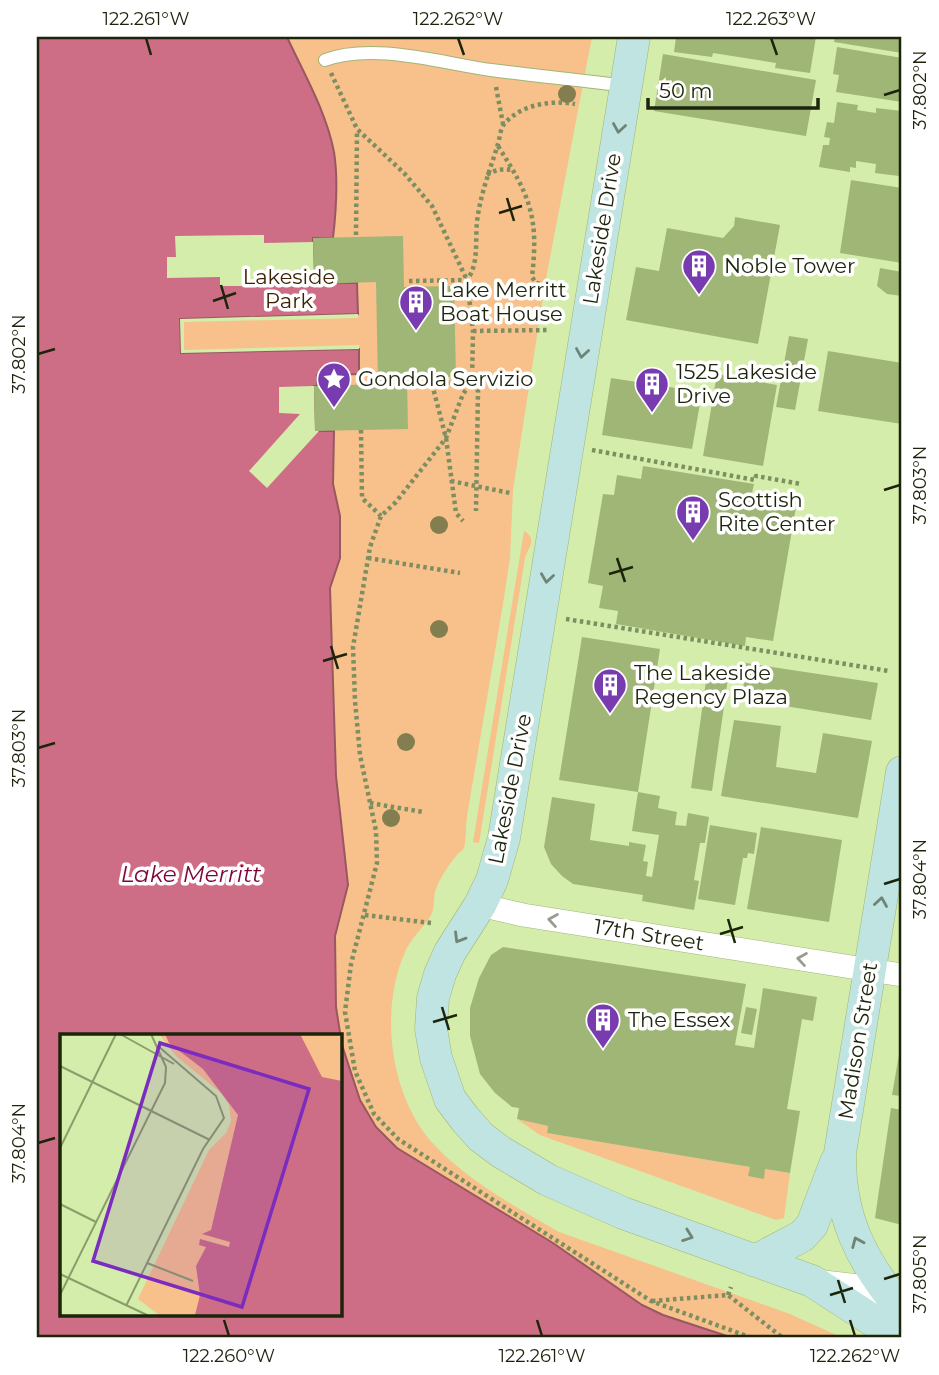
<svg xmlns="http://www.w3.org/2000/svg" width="939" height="1375" viewBox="0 0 939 1375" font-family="Montserrat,sans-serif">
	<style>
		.green { fill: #f8c08a; fill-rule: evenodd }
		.water { fill: #cd6e86; stroke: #985861; stroke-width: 2; fill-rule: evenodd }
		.pier { fill: #d4edab }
		.building { fill: #9fb677 }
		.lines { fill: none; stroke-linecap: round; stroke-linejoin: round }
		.lane-casing { stroke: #9fb677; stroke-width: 14 }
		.street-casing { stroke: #9fb677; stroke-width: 24 }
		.secondary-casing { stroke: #9fb677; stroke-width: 33 }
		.path { stroke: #7d8e60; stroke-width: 4.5; stroke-dasharray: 3.5 3.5; stroke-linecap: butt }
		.lane { stroke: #fff; stroke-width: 12 }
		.street { stroke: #fff; stroke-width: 23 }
		.secondary { stroke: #bfe4e1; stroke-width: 32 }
		.tree { fill: #827e4f }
		.oneway { stroke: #6e8476 }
		.oneway2 { stroke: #999c91 }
		.ticks { fill: none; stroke: #1c240b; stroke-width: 2.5 }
		.labels { text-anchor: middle; stroke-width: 7; stroke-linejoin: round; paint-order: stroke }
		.street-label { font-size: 21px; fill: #1c240b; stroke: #fff }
		.poi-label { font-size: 21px; fill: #1c240b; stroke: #fff; text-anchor: start }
		.park-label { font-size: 21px; fill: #3e2303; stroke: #fff }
		.water-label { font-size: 23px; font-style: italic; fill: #80063a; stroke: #fff }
		.inset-road { fill: none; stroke: #8a9d6b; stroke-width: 2 }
		.view { fill: #7b2cbf; fill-opacity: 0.15; stroke: #7b2cbf; stroke-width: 3.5 }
		.inset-edge { fill: none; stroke: #1c240b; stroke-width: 3.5 }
		.neatline { fill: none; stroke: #1c240b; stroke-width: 2.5 }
		.ticks-label { font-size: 18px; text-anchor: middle; fill: #1c240b }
	</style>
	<rect width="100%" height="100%" fill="#d4edab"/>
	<!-- green -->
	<path class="green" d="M37,37h555l-47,247 -32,206 -3,68 -7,46 -36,212c-1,8 -1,27 -3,32 -1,2 -6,5 -7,7 -8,9 -19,26 -22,37 -2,9 0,17 -5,25 -8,12 -19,21 -25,35 -25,57 -16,138 24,187 31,37 88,69 130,93l231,82 53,24h-806zM61,1036h279v278h-279z
		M524,531c14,8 4,17 1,27l-46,285 -6,-1z
		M517,1119l31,7 -1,7 203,34 -1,9 14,2 2,-9 25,4 -6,45 -8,2 -236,-85z"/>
	<!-- water -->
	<path class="water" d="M37,37h250c17,37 39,74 47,115 4,25 2,60 -1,86h-20l1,45h43l1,31 -178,5 1,34 178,-4v25l-42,1v11h-3l1,45h19l-1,53 7,32v42l-10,30 6,188 12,109 -13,51 1,71 6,38 18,55 16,27 21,21 156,95 89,62 21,10 70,23h-696zM61,1036h279v278h-279z"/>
	<!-- pier -->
	<path class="pier" d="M264,235v8l49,-1 1,32 -49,1v11h-45v-9l-53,1v-21h9l-1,-21z
		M358,314v4l-174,4v28l175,-5v4l-178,4 -1,-34z
		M314,386l1,44 4,1 -52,57 -18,-17 51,-57 -21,-1v-26z"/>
	<!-- building -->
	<path class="building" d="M676,37h140l-6,36 -35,-5 1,-5 -63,-10 -1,4 -38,-5z
		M835,37h67v16l-68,-11z
		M837,47l65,11v44l-66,-10 3,-17 -6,-1z
		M663,54l153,26 -10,56 -152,-25z
		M837,102l21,3 -1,5 19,3v-5l26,3v60h-2l-1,5 -24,-3 1,-9 -20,-3v7l-6,-1v5l-31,-5 4,-22h6l1,-7 -6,-1 3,-15 7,1z
		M851,180l51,8v75l-62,-10z
		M735,217l45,8 -22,119 -132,-24 10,-53 23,4 8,-43 56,10 11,-12z
		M403,236l1,51 50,-1 2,91 -49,1 1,51 -93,2 -1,-45 64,-2 -2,-102 -62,2 -1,-46z
		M880,268l22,4v24l-15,-2 -10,-8z
		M789,336l19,3 -13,71 -19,-3z
		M828,351l74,12v61l-84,-13z
		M717,374l60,11 -14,81 -60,-10z
		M611,378l91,14 -10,57 -90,-14z
		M643,466l111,18 -2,9 45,8 -24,140 -27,-4 -1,9 -129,-22 2,-13 -19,-3 4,-22 -15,-3 15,-89 11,1 3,-20 24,4z
		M582,637l78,12 -22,143 -79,-12z
		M746,663l132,20 -7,37 -129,-21z
		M720,670l9,1 -17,120 -21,-3 16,-114 12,2z
		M734,720l47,6 -5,41 40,6 7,-40 49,8 -14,77 -137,-22z
		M638,792l22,4 -2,12 19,4 -2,13 11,1 2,-13 21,4 -4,26h-5l-6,37 5,1 -5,29 -52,-9 1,-6 -70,-11 -11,-8 -11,-12 -7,-17 8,-50 43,7 -5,36 39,6v-4l17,3 -3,16 5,1 -2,14 6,1 7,-42 -27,-4z
		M710,825l47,8 -3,21 -6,-1 -1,5h-4l-8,47 -37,-6z
		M761,827l81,13 -13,82 -82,-13z
		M503,947l243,37 -11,61 19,3 9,-60 54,9 -4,24 -11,-2 -15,90 13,2 -10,62 -25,-4 -1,10 -16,-3 2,-9 -203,-34 1,-7 -31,-7 2,-11 -7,-1 -17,-14 -15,-19 -10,-38v-28l9,-30 12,-23z
		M746,1007l11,2 -5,26 -11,-2z
		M901,1043h1v53l-10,-1z
		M891,1108l11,2v115l-27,-7z"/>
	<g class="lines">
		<!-- lane casing -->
		<g class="lane-casing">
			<path id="lane" d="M325,60c48,-18 116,3 166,10 45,6 90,10 135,16"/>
		</g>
		<!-- street casing -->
		<g class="street-casing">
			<path id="street" d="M480,905l43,10 379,60
				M815,1281l44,5 35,13"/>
		</g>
		<!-- secondary casing -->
		<g class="secondary-casing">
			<path id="secondary" d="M634,37l-130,801 -12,42 -12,25 -30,47 -10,22 -7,24 -2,31 5,29 14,41 15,20 16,18 20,15 47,28 75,33 189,68 88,57
				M902,772l-62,381c-1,63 21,109 62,156
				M755,1261l47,-25 10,-11 24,-63"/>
		</g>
		<!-- path -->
		<path class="path" d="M331,73l26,56 47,44 28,33 35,74 6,51 -1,51 -9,12 -17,44 -50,64 -15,14 -11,31 -17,100 2,54 5,54 16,76 1,32 -26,101 -6,48 10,59 19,43 24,25 253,162 101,37
			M496,87l7,37
			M498,146c32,50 41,71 34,131l4,6 6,1
			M487,175c9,-6 16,-6 26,-5
			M356,235l1,-105
			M409,281l58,-1c12,-16 8,-38 10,-58 3,-27 13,-52 21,-78 2,-6 2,-16 7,-21 17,-19 47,-23 70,-19
			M473,331l77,-1
			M411,384l61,-2 6,9 -2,120
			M432,384l14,54 10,75 7,8
			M361,430l1,68 19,18
			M592,450l163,30 1,-4 45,8
			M451,481l59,12
			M368,558l92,15
			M566,619l323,52
			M370,803l53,9
			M365,915l66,8
			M728,1295l3,-8
			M652,1301l76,-6 55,43"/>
		<!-- lane -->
		<use href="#lane" class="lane"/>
		<!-- street -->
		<use href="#street" class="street"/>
		<!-- secondary -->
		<use href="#secondary" class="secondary"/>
	</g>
	<!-- trees -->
	<g class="tree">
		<circle cx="567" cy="94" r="9"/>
		<circle cx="439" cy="525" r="9"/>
		<circle cx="439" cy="629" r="9"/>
		<circle cx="406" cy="742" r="9"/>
		<circle cx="391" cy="818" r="9"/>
	</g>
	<!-- one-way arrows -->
	<defs><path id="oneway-chevron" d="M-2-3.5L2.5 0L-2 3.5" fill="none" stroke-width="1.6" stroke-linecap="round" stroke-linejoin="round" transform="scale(1.75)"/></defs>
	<g class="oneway">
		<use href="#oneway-chevron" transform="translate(619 128) rotate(99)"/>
		<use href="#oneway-chevron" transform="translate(582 353) rotate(99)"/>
		<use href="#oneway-chevron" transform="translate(547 578) rotate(98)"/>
		<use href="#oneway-chevron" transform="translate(881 902) rotate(-81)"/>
		<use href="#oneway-chevron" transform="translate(459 938) rotate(121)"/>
		<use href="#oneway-chevron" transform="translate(688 1236) rotate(20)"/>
		<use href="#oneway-chevron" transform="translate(857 1242) rotate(-113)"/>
	</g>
	<g class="oneway2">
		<use href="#oneway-chevron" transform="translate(553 920) rotate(-171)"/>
		<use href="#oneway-chevron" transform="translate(802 959) rotate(-171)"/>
	</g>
	<!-- ticks -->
	<path class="ticks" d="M146,38l5,17M458,38l6,17M771,38l6,17M884,95l16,-5M507,198l7,23M499,213l23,-7M221,285l7,24M213,301l23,-8M38,354l17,-5M884,490l16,-5M617,558l8,24M609,574l24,-7M331,646l7,23M323,661l24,-7M38,748l17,-5M884,884l16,-5M728,919l7,24M720,934l23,-7M442,1007l7,23M433,1022l24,-7M38,1143l17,-5M884,1279l16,-5M838,1280l7,23M830,1295l23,-7M224,1320l5,16M537,1320l5,16M850,1320l5,16"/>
	<!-- icons -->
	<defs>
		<g id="building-pin" transform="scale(1.75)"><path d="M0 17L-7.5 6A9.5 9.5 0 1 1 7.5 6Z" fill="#793bb0" stroke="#fff"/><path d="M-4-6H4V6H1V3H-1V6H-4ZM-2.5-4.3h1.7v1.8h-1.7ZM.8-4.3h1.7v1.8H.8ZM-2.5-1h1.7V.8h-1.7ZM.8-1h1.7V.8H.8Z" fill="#fff"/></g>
		<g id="sight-pin" transform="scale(1.75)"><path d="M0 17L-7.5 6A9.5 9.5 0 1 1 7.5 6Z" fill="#793bb0" stroke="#fff"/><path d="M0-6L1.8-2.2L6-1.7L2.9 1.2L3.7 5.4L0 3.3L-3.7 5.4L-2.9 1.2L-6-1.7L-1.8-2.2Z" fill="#fff"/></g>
	</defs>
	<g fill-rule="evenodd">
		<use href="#building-pin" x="699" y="266"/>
		<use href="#building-pin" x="416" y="302"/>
		<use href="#sight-pin" x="334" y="379"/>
		<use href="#building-pin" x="652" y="384"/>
		<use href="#building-pin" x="693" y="512"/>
		<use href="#building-pin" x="610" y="685"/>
		<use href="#building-pin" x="603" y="1020"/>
	</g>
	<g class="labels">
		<!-- street labels -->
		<g class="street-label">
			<text transform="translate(602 229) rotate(-81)" y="7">Lakeside Drive</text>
			<text transform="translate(510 789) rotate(-79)" y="7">Lakeside Drive</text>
			<text transform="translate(649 935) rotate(9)" y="7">17th Street</text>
			<text transform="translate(858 1041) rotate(-81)" y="7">Madison Street</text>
		</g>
		<!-- poi labels -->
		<g class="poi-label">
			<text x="724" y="273">Noble Tower</text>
			<text x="440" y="297">Lake Merritt<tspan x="440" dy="24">Boat House</tspan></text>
			<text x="676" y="379">1525 Lakeside<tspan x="676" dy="24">Drive</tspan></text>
			<text x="358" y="386">Gondola Servizio</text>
			<text x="718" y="507">Scottish<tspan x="718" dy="24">Rite Center</tspan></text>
			<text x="634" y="680">The Lakeside<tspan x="634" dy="24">Regency Plaza</tspan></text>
			<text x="628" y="1027">The Essex</text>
		</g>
		<!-- park labels -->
		<g class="park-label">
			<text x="289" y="284">Lakeside<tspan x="289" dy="24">Park</tspan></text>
		</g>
		<!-- water labels -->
		<g class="water-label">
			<text x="191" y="882">Lake Merritt</text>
		</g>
	</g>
	<!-- overview -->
	<g transform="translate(60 1034)">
		<rect width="282" height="282" fill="#d4edab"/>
		<path d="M99,0h183v281h-183l-21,-16 71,-149 17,-17 5,-12 -2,-16 -8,-12 -45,-37z" fill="#f8c08a"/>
		<path d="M105,0h135l22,43 20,4v234h-147l5,-20 -4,-29 10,-19 -7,-2 1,-6 29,8 1,-5 -28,-8 9,-4 27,-115 -35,-46 -34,-26z" fill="#cd6e86"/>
		<path class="inset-road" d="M60,0l54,30M0,32l150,74M0,114l56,-114M0,170l36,18M87,229l46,18M0,240l87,41M0,261l105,-212 1,-16 -15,-33M66,272l77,-157 21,-31 -8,-22 -58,-50"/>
		<path class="view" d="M100,9l149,46 -67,218 -149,-46z"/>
		<rect width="282" height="282" class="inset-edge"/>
	</g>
	<!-- border -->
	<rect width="939" height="1375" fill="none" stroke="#ffffff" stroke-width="77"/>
	<!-- scale -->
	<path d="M648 98v10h170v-10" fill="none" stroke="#1c240b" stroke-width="3.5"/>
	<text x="659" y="98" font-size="21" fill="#1c240b" stroke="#ffffff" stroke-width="5" paint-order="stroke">50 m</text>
	<rect x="38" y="38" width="862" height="1298" class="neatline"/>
	<g class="ticks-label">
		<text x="146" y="25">122.261°W</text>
		<text x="458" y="25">122.262°W</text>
		<text x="771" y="25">122.263°W</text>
		<text transform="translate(920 90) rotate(-90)" y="6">37.802°N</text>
		<text transform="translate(19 354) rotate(-90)" y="6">37.802°N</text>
		<text transform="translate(920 485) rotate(-90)" y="6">37.803°N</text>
		<text transform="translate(19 748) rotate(-90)" y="6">37.803°N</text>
		<text transform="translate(920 879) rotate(-90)" y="6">37.804°N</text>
		<text transform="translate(19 1143) rotate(-90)" y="6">37.804°N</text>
		<text transform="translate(920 1274) rotate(-90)" y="6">37.805°N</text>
		<text x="229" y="1362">122.260°W</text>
		<text x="542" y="1362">122.261°W</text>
		<text x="855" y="1362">122.262°W</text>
	</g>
</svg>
